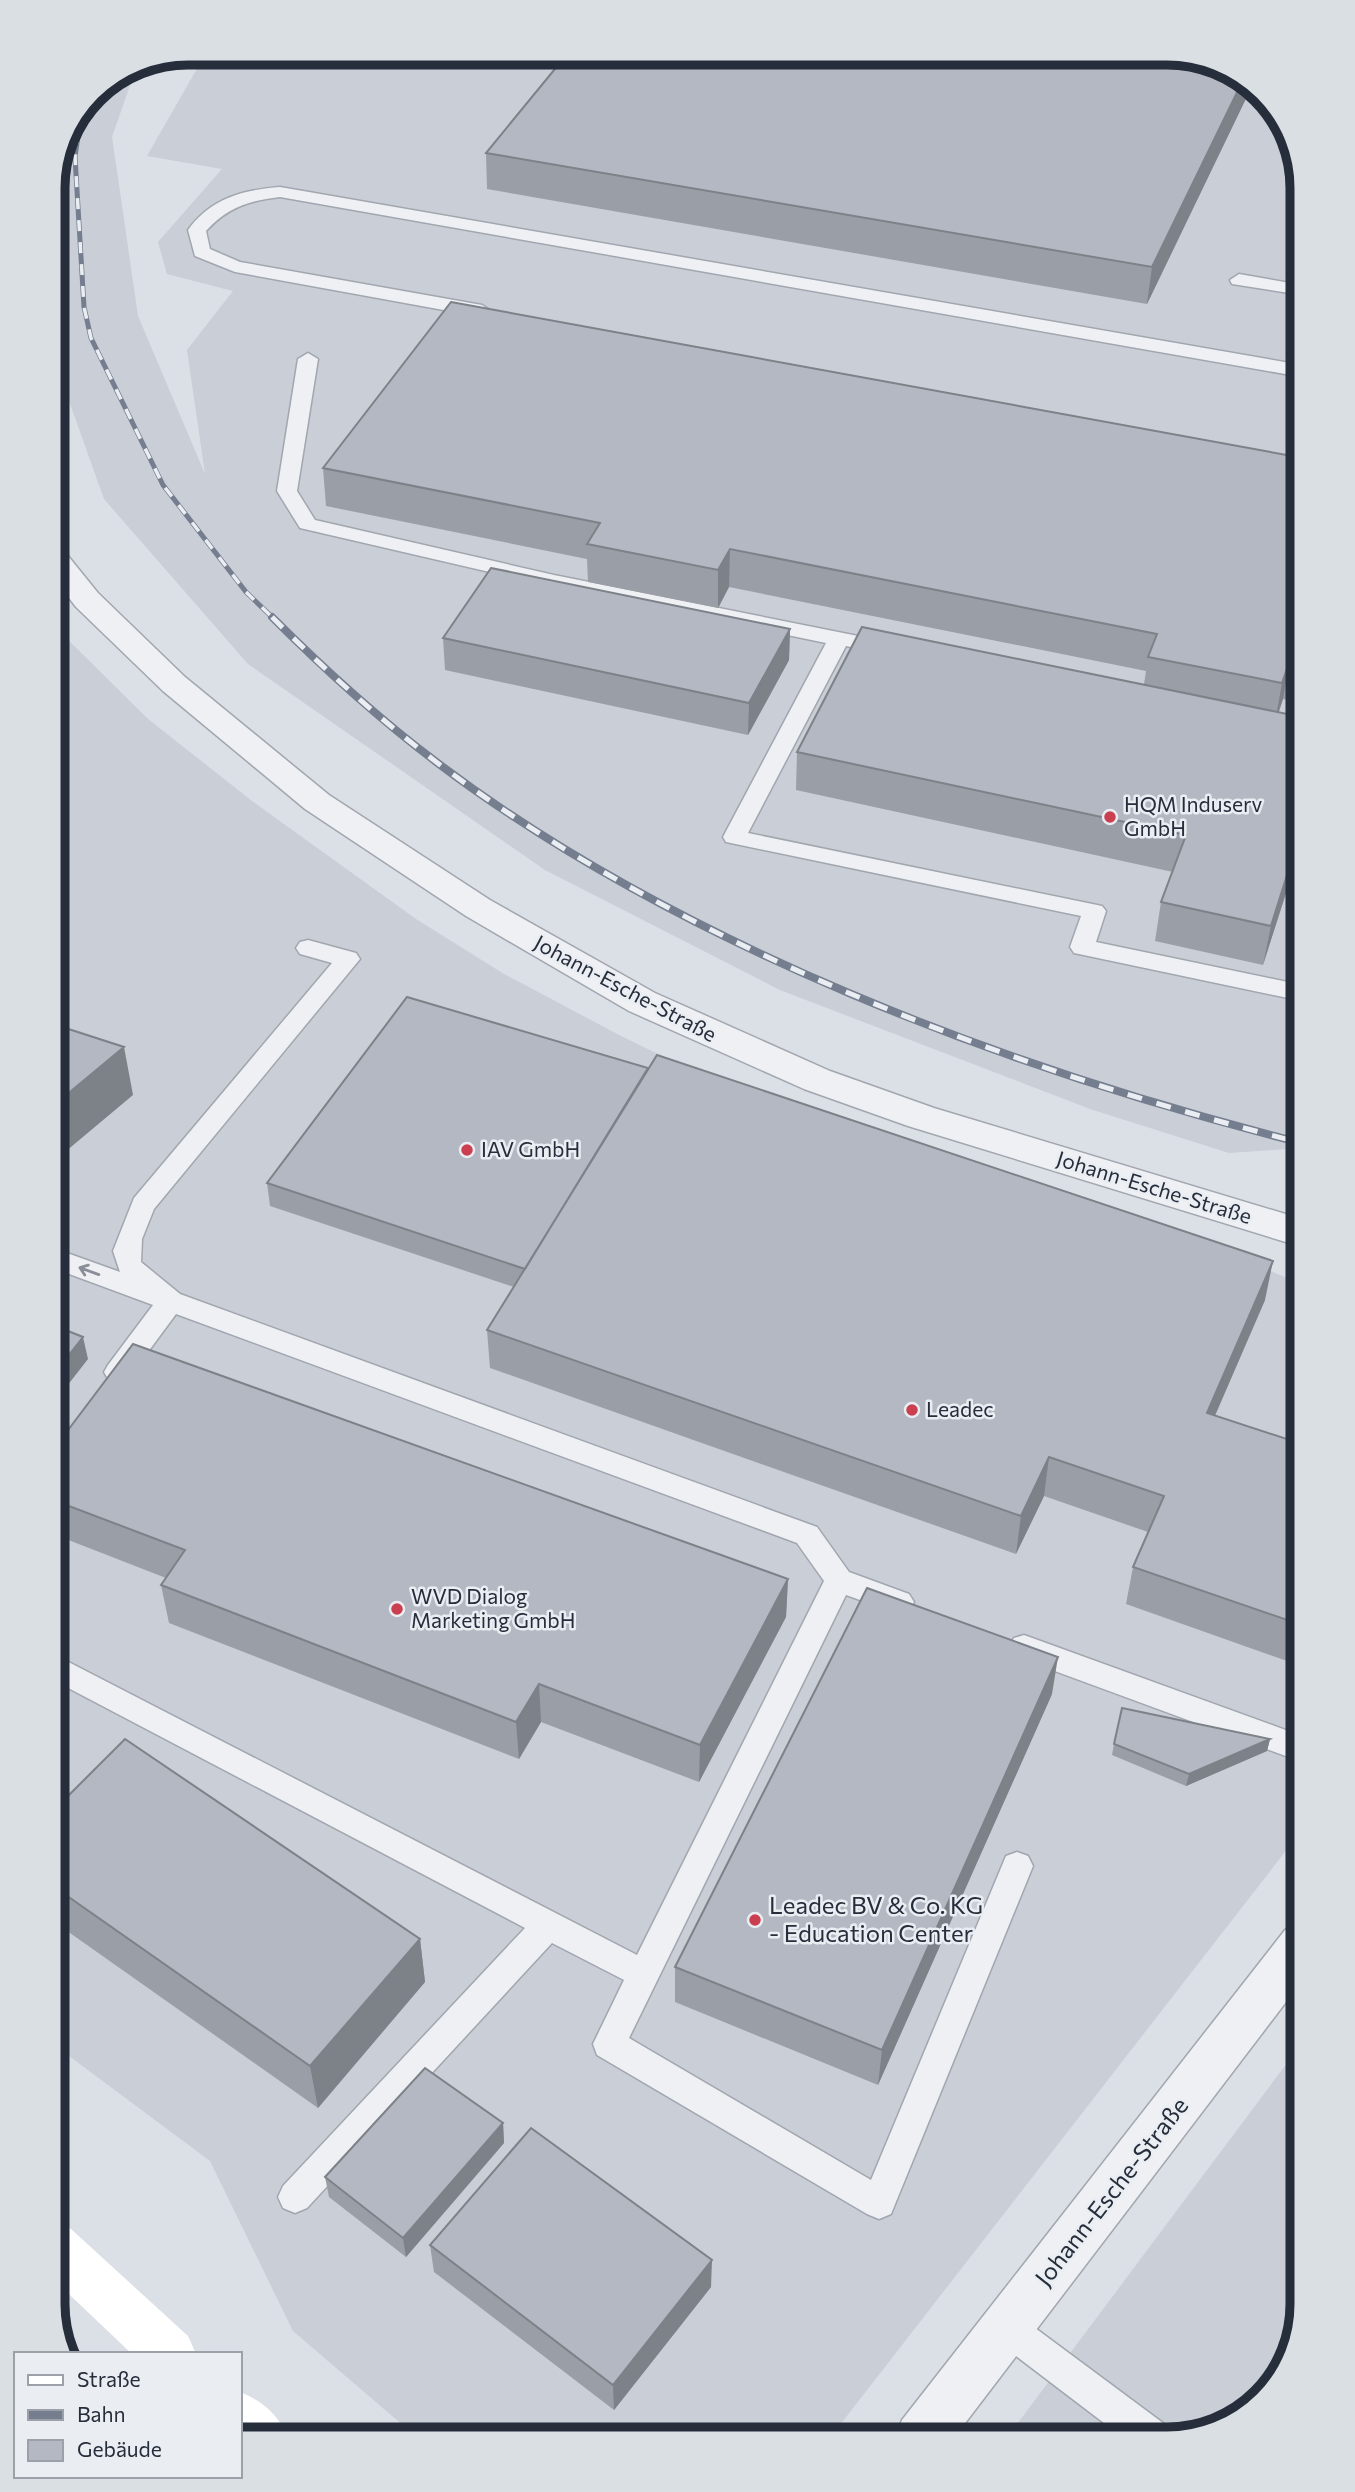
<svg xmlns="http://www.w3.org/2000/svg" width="1355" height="2492" viewBox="0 0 1355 2492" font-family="Commissioner,sans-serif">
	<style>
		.built { fill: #c9ced7 }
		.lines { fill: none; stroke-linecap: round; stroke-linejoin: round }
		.lane-casing { stroke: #a1a6af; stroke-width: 3 }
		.street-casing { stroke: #a1a6af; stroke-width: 3 }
		.lane { fill: #eef0f4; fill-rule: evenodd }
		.street { fill: #eef0f4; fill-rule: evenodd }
		.secondary { fill: #fff; fill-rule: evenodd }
		.rail-far1-casing { stroke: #757e8f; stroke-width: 5 }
		.rail-casing { stroke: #757e8f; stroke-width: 8 }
		.rail-far1 { stroke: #eaeef3; stroke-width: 3.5; stroke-dasharray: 11; stroke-linecap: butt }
		.rail { stroke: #eaeef3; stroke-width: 5; stroke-dasharray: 15; stroke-linecap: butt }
		.wall { fill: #9a9ea7 }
		.shaded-wall { fill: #7d8188 }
		.building { fill: #b3b8c2; stroke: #7d8188; stroke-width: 2 }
		.oneway { stroke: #8a8e98 }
		.poi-dot { fill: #cb4050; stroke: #eaeef3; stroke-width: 2.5 }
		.labels { text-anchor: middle; stroke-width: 5; stroke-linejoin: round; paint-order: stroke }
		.poi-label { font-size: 21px; fill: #262d3b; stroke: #eaeef3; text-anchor: start }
		.street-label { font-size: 21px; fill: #262d3b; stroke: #eaeef3 }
		.near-poi-label { font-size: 24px; fill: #262d3b; stroke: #eaeef3; text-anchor: start }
		.near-street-label { font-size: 24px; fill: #262d3b; stroke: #eaeef3 }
		.rim { fill: none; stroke: #262d3b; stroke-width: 9 }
	</style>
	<rect width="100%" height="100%" fill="#dbdfe6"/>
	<!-- built -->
	<path class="built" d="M206,53h971l72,27 43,55 2,8 -4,10 6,1 6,33v961l-73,5 -139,-44 -310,-119 -235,-120 -297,-206 -144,-165 -51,-143v-177l39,-87 46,-30 -26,75 26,179 67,158 -18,-124 46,-59 -66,-17 -9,-32 64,-73 -75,-13z
		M53,625l95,94 104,82 164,118 88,55 119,63 72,35 528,180 79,32v546l-473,609h-410l-126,-108 -83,-170 -157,-117z
		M1302,2043v262l-22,75 -60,49 -52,10h-162z"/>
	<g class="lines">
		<!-- lane casing -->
		<g class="lane-casing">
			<path id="lane" d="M280,187l1022,178v12l-1022,-180c-32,4 -52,10 -74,34l4,18 30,13 242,43 9,6 -9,6 -247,-45 -40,-16 -7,-26c23,-32 55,-40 92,-43z
				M1239,274l63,11v10l-70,-11 -2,-4z
				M308,353l10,6 -21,132 18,29 239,55 344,69 3,5 -11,6 -44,-9 -98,187 354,73 4,5 -10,31 206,43v16l-228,-48 -4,-6 11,-31 -355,-74 -3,-5 103,-194 -272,-56 -254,-59 -23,-37 21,-132z
				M308,940l48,13 4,6 -206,250 -12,30 -1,23 39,32 637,233 32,45 60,22 5,8 -5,8 -10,4 -53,-19 -217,443 242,142 135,-324 11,-4 11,4 5,10 -142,348 -12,5 -12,-5 -270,-159 -4,-11 31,-64 -72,-37 -245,265 -12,5 -12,-5 -5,-11 5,-11 242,-258 -472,-248v-26l584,301 187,-374 -27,-38 -621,-229 -48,65 -10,3 -10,-3 -4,-7 4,-7 45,-60 -100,-37v-20l67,24 -7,-21 21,-53 198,-235 -32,-9 -4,-6 4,-6z
				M1024,1635l278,101v26l-288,-106 -5,-9 5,-9z
				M1007,2311l12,5 148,110 5,13h-47l-130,-99 -6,-12 6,-12z"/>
		</g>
		<!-- street casing -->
		<g class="street-casing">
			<path id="street" d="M53,548l11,3 34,42 87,84 144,118 161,105 165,93 175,78 104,37 368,111v28l-394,-121 -104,-37 -175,-78 -163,-95 -161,-107 -142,-118 -87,-84 -23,-30z
				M1302,1924v57l-349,458h-58l7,-19 383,-490z"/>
		</g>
		<!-- lane -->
		<use href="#lane" class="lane"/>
		<!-- street -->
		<use href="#street" class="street"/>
		<!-- secondary -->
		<path class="secondary" d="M53,2222l18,7 117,107 8,18h-64l-79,-75z
			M240,2392c24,10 39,23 48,47h-48z"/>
		<!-- rail-far1 casing -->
		<g class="rail-far1-casing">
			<path id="rail-far1" d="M93,91l-14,38 -4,28 9,150 7,31 72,147 83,107 28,27"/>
		</g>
		<!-- rail casing -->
		<g class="rail-casing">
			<path id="rail" d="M272,617c52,52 105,100 163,144 241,183 575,309 867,382"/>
		</g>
		<!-- rail-far1 -->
		<use href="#rail-far1" class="rail-far1"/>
		<!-- rail -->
		<use href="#rail" class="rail"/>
	</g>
	<!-- wall -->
	<path class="wall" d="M1249,80l4,4 -106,220 -660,-115 -1,-36z
		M1303,458l-1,245 -19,-4 -4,13 23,131 -39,122 -108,-24 6,-39 12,-30 -377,-82 1,-38 347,-68 2,-13 -417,-84 -11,21 -130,-26 -1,-23 -261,-53 -3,-38z
		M790,629l-1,31 -41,75 -303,-65 -2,-32z
		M267,1183l998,117 -50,116 87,212 -12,34 -164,-58 7,-37 15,-35 -104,-36 -28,58 -526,-186 -3,-38 27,-43 -244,-81z
		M53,1450l735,129 -2,38 -87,165 -158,-60 -22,37 -350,-136 -8,-38 5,-7 -113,-44z
		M1052,1694l-174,391 -203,-83v-35z
		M1270,1739l-3,12 -81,35 -74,-31 2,-11z
		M53,1811l367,128 5,43 -107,126 -265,-187z
		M503,2123l1,20 -98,114 -77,-60 -4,-20z
		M430,2245l281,42 -97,123 -180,-138z"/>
	<!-- shaded-wall -->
	<path class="shaded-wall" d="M1244,78l5,2 4,4 -106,220 5,-37z
		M730,549l-1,38 -11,21v-38z
		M790,629l-1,31 -41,75 1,-32z
		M1290,660l-7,39 -8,23 7,-39z
		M1302,827v16l-39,122 8,-39z
		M124,1047l9,48 -80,67v-56z
		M1273,1261l-8,39 -66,152 8,-39z
		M83,1337l5,22 -35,45v-29z
		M1049,1457l-5,39 -28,58 5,-38z
		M788,1579l-2,38 -87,165 1,-37z
		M1302,1616v12l-12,34 9,-38z
		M1058,1657l-6,37 -174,391 4,-35z
		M539,1684l2,38 -22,37 -3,-37z
		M1270,1739l-3,12 -81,35 3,-12z
		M420,1939l5,43 -107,126 -8,-42z
		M503,2123l1,20 -98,114 -3,-19z
		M712,2260l-1,27 -97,123 -1,-25z"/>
	<!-- building -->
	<path class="building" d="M568,53h609l67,25 -92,189 -666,-114z
		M451,302l852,156 -1,205 -12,-3 -8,23 -134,-26 9,-23 -427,-85 -12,21 -131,-26 13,-21 -277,-55z
		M491,568l299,61 -41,74 -306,-65z
		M862,627l440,90v110l-31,99 -110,-24 25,-67 -389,-83z
		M407,997l241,71 -123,201 -258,-86z
		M53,1024l71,23 -71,59z
		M657,1055l616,206 -66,152 95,31v172l-3,8 -166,-57 31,-71 -115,-39 -28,59 -534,-186z
		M53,1325l30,12 -30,38z
		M133,1344l655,235 -88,166 -161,-61 -23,38 -355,-137 24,-35 -132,-50v-50z
		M867,1588l191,69 -176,393 -207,-83z
		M1122,1708l148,31 -81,35 -75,-30z
		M125,1739l295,200 -110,127 -257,-180v-75z
		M425,2068l78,55 -100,115 -78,-61z
		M531,2128l181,132 -99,125 -183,-140z"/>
	<!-- one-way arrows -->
	<defs><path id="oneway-shaft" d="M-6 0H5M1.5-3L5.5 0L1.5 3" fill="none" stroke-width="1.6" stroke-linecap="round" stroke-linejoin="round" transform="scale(1.75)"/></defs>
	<use class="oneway" href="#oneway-shaft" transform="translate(89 1271) rotate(-160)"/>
	<!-- markers -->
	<g class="poi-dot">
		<circle cx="1110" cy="817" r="7"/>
		<circle cx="467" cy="1150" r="7"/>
		<circle cx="912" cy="1410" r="7"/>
		<circle cx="397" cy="1609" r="7"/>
		<circle cx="755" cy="1920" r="7"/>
	</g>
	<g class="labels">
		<!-- poi labels -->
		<g class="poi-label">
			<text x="1124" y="812">HQM Induserv<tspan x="1124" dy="24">GmbH</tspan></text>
			<text x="481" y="1157">IAV GmbH</text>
			<text x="926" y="1417">Leadec</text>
			<text x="411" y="1604">WVD Dialog<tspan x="411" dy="24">Marketing GmbH</tspan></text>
		</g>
		<!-- street labels -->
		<g class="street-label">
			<text transform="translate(625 989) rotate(28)" y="7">Johann-Esche-Straße</text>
			<text transform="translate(1154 1188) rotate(17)" y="7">Johann-Esche-Straße</text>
		</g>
		<!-- near-poi labels -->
		<g class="near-poi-label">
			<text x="769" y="1914">Leadec BV &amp; Co. KG<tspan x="769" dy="28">- Education Center</tspan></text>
		</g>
		<!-- near-street labels -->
		<g class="near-street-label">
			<text transform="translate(1112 2192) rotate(-52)" y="8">Johann-Esche-Straße</text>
		</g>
	</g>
	<!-- crop -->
	<path d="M0 0H1355V2492H0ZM188 65H1167A123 123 0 0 1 1290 188V2304A123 123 0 0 1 1167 2427H188A123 123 0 0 1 65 2304V188A123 123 0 0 1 188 65Z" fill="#dadfe4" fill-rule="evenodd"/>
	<path class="rim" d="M188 65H1167A123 123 0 0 1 1290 188V2304A123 123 0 0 1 1167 2427H188A123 123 0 0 1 65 2304V188A123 123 0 0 1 188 65Z"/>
	<!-- legend -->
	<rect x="14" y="2352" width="228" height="126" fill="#eaeef3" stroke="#9ca1a9" stroke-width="2"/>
	<rect x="28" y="2375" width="35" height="10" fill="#ffffff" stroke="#9ca1a9" stroke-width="2"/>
	<text x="77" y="2387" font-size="21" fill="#262d3b">Straße</text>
	<rect x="28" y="2410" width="35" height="10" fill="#757e8f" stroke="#9ca1a9" stroke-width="2"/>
	<text x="77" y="2422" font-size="21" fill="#262d3b">Bahn</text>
	<rect x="28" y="2440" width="35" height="21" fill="#b3b8c2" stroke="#9ca1a9" stroke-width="2"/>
	<text x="77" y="2457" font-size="21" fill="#262d3b">Gebäude</text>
</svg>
